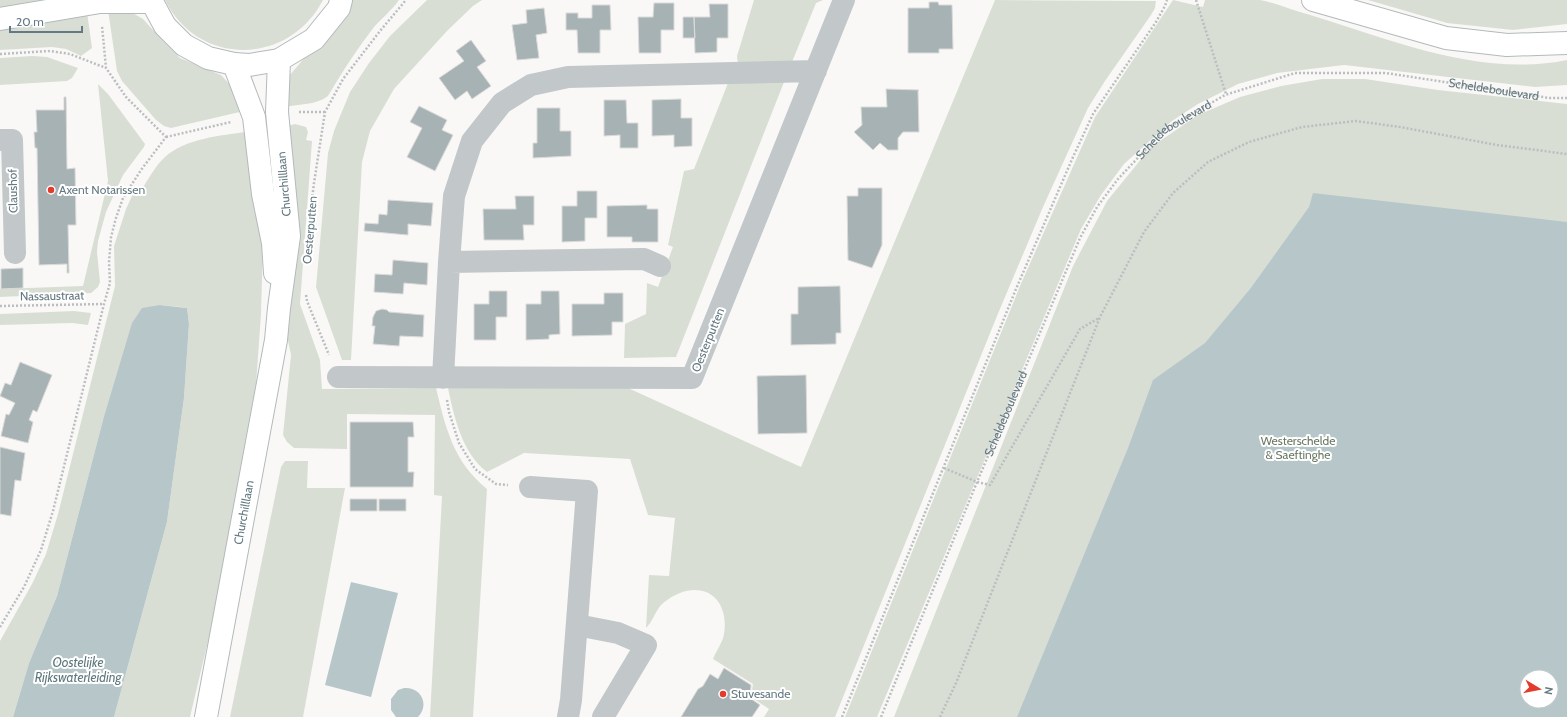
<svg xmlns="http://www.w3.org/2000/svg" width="1567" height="717" viewBox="0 0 1567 717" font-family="Cabin,sans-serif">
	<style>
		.green { fill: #d9ded5; fill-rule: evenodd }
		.water { fill: #b7c7c9; fill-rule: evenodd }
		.building { fill: #a7b2b5; stroke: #dadad8 }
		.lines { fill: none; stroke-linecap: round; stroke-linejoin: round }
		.major-casing { stroke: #b3babc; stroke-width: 24 }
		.path { stroke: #babec0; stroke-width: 2.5; stroke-dasharray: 2 2; stroke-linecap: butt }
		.minor { stroke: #c2c7ca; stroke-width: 22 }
		.major { stroke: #fff; stroke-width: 22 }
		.poi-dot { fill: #e43a2b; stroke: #fff; stroke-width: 1.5 }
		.labels { text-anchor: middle; stroke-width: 4; stroke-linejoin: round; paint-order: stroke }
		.street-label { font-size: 12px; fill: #647981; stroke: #fff }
		.poi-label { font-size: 12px; fill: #647981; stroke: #fff; text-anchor: start }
		.park-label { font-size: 12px; fill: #6a7963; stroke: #fff }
		.water-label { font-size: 13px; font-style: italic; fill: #5e787c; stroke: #fff }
	</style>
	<rect width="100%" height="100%" fill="#f9f8f6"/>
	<!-- green -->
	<path class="green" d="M0,0h69l-69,11z
		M165,0h158c-34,66 -125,67 -158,0z
		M350,0h49c-7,10 -17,18 -25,27 -17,22 -32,45 -46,69 -11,9 -29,8 -43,11l1,-19 4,-13 16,-19 15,-11z
		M427,0h55l-9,6 -26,25 -53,58 -24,42 -8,31 -11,198h-9l-26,-73 12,-134 6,-22 16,-39 19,-29 21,-27z
		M754,0h69l-7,3 -26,64 -52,-3 -1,-8z
		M995,0l161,1 -1,7 -4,7 -46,66 -17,27 -45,99 -46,109 -162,401h-71l5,-8 -18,-12 2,-13 -40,-25c3,-8 10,-17 11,-25 5,-30 -14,-52 -44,-41 -6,2 -15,8 -19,12 -6,7 -8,16 -15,23l3,-53 20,1 6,-58 -27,-3 -18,-56 -106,-6 -37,19c-25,-19 -33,-55 -39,-84h180l173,79z
		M1173,0l30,7 2,-7c16,0 41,0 55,0 16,3 31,10 47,14 82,25 173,64 260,46v25l-32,2 -191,-22 -67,8 -39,11 -40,20 -26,17 -48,43 -23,31 -20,34 -204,488h-32l175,-431 75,-169z
		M1368,0h199v24l-54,6 -66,-7z
		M124,8l19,11 20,22 17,17 41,17 15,16 8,20 -73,17 -7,-2 -8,-6 -34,-39 -5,-10 -9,-61z
		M87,12l5,36 -11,8 -15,-7 -14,-2 -52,3v-25z
		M32,56l15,1 31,11 -6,10 -5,3 -67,4v-27z
		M786,77l-110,280 -52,1 1,-34 21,-10 1,-31 11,4 15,-40 -5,-2 16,-74 10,-2 36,-91z
		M1322,79h43l73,11 129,14v613h-673l179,-451 34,-65 44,-54 47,-32 42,-18 41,-11zM1527,677h24v24h-24z
		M98,84l10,10 37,50 -1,3 -21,28 -17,37 -8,29 -1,11 3,30 -2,5 -7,6 -91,4v-8l83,-3 25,-105z
		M295,124l11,3 2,5 -2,8 6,1 -12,163 20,56 2,29 114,-1c10,41 17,73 51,101l-14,228h-43l12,-221 -8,-1 1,-80 -88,-1v35l-53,-1 -7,-6 -4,-7 8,-80 -4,-19 1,-210z
		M246,132l17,110 -2,72 -5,71 -18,120 -21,98 -27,114h-76l53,-195 17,-124 5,-74 -2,-16 -6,-1 -21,-2 -57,115 -46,176 -28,67 -16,54h-13v-76l32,-57 14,-30 12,-40 57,-228 -1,-40 12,-37 10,-22 6,2c7,-11 14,-24 23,-32 19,-18 57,-22 81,-25z
		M74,311l17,2 -3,12 -16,-2 -72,2v-11z
		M285,461h23l-1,27h38l-42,229h-73l51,-250z"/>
	<!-- water -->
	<path class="water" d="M1313,193l254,29v495h-550l111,-269 25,-68 52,-37 45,-54 59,-82zM1527,677h24v24h-24z
		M160,305l27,3 2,16 -5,74 -17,124 -53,195h-101l16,-54 28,-67 46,-176 29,-97 10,-15z
		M351,582l47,11 -27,104 -46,-12z
		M404,688c17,-1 26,16 14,29h-22l-5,-7v-11l7,-9z"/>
	<!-- building -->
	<path class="building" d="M929,2h9l1,3h13l1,44h-14v4h-31v-45h21z
		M654,3h20v27h-13v23h-22l-1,-36h15z
		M709,4h19v34h-11v14l-22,1 -1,-36h16z
		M592,5h18l1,25h-11v23h-22l-1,-23h-11v-17h12v5h14z
		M544,8l3,25 -11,2 3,23 -22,2 -5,-35 15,-2 -1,-13z
		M683,17h11l1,21h-12z
		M471,40l15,21 -9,6 14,19 -19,13 -5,-8 -12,9 -16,-22 25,-17 -8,-10z
		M886,89l33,1 -1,1 1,41h-16l-5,6v12h-10l-8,-7 -7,7 -19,-18 8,-7 -1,-18h26z
		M64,97h2l1,72 8,-1 1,57h-8l1,48h-2v-9l-28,1 -2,-117h-2l-1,-16h3l-1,-22h28z
		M681,99v19h11v28l-18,1v-12l-22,1v-36z
		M604,100h22l1,23h11v25h-18v-13l-16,1z
		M419,106l28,14 -5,10 11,5 -18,36 -28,-14 15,-29 -12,-6z
		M537,108h23v23h11v25l-38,2v-15h4z
		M858,188h24v57l-10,23 -24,-8 -1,-64h11z
		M577,191h20v27h-12v23l-23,1v-36h15z
		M515,196h19v29h-11l1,15h-40l-1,-31h33z
		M388,200l45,3 -2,23 -23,-2v11l-44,-4 1,-8 13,1 1,-10 8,1z
		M647,205v4h11v33h-26v-5h-25v-31z
		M393,260l35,3 -1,22 -23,-2 -1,11 -29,-2 1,-18 17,1z
		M23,268v20l-22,1v-20z
		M840,286l1,47h-5v11l-45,1v-31h7v-27z
		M489,291h18v26h-11v23h-22v-36h15z
		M541,291h18l1,43 -11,1v4l-23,1v-36h15z
		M604,293h19v29h-11v13l-40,1v-32h32z
		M382,309l5,1 2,2 35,3 -1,22 -23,-1 -1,10 -26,-2 2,-18h-3l1,-9 3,-6z
		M20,362l32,13 -15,37 -4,-2 -4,10 4,2 -5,21 -27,-7 5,-22 3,1 6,-12 -15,-7 5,-13 6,2z
		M806,375l1,58 -49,1 -1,-58z
		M350,422h63l1,15h-6v35h6l-1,15h-63z
		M0,447l25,6 -4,28 -6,-1 -4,36 -11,-2z
		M350,499h27v12h-27z
		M379,499h27v12h-27z
		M724,668l27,17 -1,13 10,7 -8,12h-71l17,-28 5,-3 7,-12 8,5z"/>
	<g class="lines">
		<!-- major casing -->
		<g class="major-casing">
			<g id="major">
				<path d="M151,0l14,26 19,19 24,13 26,6 15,1 30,-5 35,-21 25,-31 2,-8"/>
				<path d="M1313,0l133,38 61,7 60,-2"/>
				<path d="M0,19l100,-17h51"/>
				<path d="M234,64l20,53 9,77 10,49 2,30"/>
				<path id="s2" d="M206,717l70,-377 3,-32 10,-72 -12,-124 2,-52"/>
			</g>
		</g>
		<!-- path -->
		<g class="path">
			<path d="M1196,0l30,94"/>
			<path d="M0,54l50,-3 20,3 36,14"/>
			<path d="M299,112h26"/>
			<path d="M166,137l65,-15"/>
			<path d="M311,208l3,-25 11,-71 18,-33 37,-48 26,-31"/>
			<path d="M306,295l1,6 22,54"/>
			<path d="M0,306l104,-2"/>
			<path d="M447,400l2,12 10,31 16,26 21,15 12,1"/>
			<path d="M944,468l33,14 13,3 90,-156 19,-11"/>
			<path d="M0,627l24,-40 17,-37 12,-39 51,-207 6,-21 -1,-21 2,-25 5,-19 7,-20 18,-28 25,-33 -40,-40 -20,-29 -4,-42"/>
			<path d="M842,717l174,-428 57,-132 20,-43 63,-92 9,-16 2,-6"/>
			<path id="s1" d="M881,717l96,-235 103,-244 17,-31 21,-28 46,-49 61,-35 70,-22h91l163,25h18"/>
			<path d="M940,717l16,-34 144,-366 44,-85 29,-39 35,-31 41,-20 53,-15 54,-6 44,6 97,18 70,9"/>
		</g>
		<!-- minor -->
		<path class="minor" d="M0,140h12l3,113
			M449,262l195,-3 16,7
			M338,377l354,1 152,-378
			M443,378l6,-116 5,-66 18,-55 30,-38 29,-18 37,-8 248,-6
			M530,487l57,4 -16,209 -3,17
			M577,625l41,8 28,12 -43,72"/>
		<!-- major -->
		<use href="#major" class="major"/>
	</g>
	<!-- markers -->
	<g class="poi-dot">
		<circle cx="51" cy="190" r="4"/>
		<circle cx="723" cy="694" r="4"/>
	</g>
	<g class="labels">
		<!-- street labels -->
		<g class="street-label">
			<text dy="4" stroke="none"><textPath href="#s1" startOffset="1000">Scheldeboulevard</textPath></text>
			<text dy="4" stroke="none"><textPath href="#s1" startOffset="664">Scheldeboulevard</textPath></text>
			<text transform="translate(284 184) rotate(-95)" y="4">Churchilllaan</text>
			<text transform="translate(13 191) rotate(-91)" y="4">Claushof</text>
			<text transform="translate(310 230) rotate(-85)" y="4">Oesterputten</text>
			<text transform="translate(52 296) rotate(-1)" y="4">Nassaustraat</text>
			<text transform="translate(708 340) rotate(-68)" y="4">Oesterputten</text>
			<text dy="4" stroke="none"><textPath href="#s1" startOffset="328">Scheldeboulevard</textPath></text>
			<text dy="4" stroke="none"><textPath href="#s2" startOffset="208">Churchilllaan</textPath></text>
		</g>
		<!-- poi labels -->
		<g class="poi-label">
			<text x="59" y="194">Axent Notarissen</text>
			<text x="731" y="698">Stuvesande</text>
		</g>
		<!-- park labels -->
		<g class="park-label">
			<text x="1298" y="445">Westerschelde<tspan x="1298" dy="14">&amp; Saeftinghe</tspan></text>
		</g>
		<!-- water labels -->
		<g class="water-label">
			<text x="78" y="667">Oostelijke<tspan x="78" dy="15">Rijkswaterleiding</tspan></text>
		</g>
	</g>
	<!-- north arrow -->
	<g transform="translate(1539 689) rotate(100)"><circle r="19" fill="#ffffff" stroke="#c1c9cd"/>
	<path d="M0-3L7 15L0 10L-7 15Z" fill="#e43a2b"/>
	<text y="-6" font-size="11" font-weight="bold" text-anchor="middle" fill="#647981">N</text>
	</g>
	<!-- scale -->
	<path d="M10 26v6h72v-6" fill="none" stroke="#647981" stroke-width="2"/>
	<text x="16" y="26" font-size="12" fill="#647981" stroke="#ffffff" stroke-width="3" paint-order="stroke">20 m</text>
</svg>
